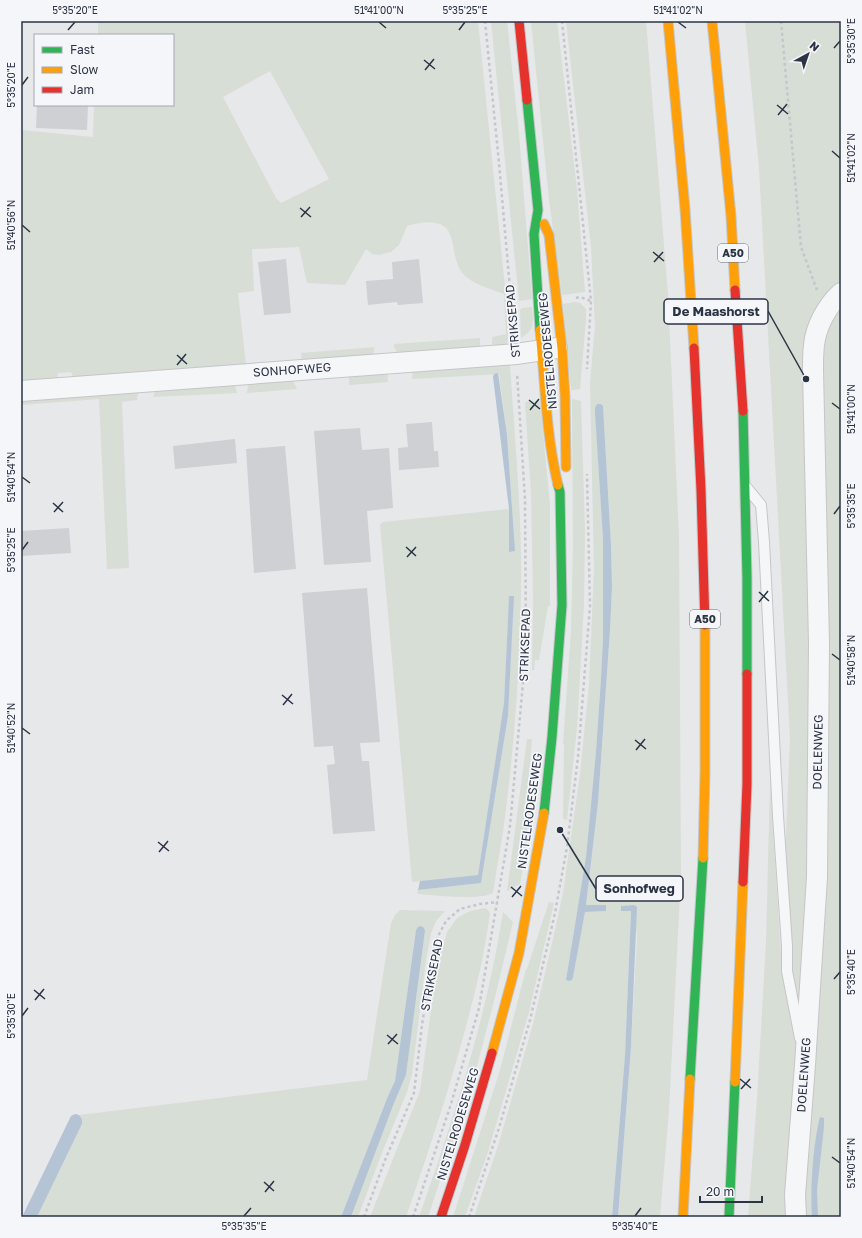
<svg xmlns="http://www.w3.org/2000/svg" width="862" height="1238" viewBox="0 0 862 1238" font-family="'Golos Text',sans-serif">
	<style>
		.green { fill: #d6ded6; fill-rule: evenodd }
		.water { fill: #b4c4d5 }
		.building { fill: #ced0d3 }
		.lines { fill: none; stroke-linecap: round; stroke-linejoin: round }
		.lane-casing { stroke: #c4c6c8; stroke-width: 12 }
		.street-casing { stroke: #c4c6c8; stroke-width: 22 }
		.fast-casing { stroke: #c4c6c8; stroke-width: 11 }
		.slow-casing { stroke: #c4c6c8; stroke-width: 11 }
		.jam-casing { stroke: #c4c6c8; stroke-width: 11 }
		.path { stroke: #c5c6ca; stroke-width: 2.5; stroke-dasharray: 3 3; stroke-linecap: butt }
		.lane { stroke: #f5f6f7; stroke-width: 10 }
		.street { stroke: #f5f6f7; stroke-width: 20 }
		.fast { stroke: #30b455; stroke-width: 9 }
		.slow { stroke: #ff9f0a; stroke-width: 9 }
		.jam { stroke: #e5322d; stroke-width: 9 }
		.ticks { fill: none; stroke: #2b3445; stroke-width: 1.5 }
		.labels { text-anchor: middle; stroke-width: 3.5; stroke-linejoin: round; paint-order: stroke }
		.shield { fill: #f4f6f9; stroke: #676e7b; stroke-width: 1 }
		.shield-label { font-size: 11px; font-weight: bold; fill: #2b3445 }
		.street-label { font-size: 12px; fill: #2b3445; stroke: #f4f6f9 }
		.leader { fill: none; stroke: #2b3445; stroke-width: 1.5 }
		.callout-dot { fill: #2b3445; stroke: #f4f6f9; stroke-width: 1.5 }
		.callout { fill: #f4f6f9; stroke: #2b3445; stroke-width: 1.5 }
		.callout-label { font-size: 13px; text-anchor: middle; font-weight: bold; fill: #2b3445 }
		.neatline { fill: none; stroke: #2b3445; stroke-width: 1.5 }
		.ticks-label { font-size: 10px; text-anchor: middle; fill: #2b3445 }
	</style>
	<rect width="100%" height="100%" fill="#e6e8ea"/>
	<!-- green -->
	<path class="green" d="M98,21h380l29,286 1,33 -2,6 -14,1v-10l14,-3 -2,-40c-14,-5 -35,-11 -43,-23 -8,-12 -6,-27 -12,-39 -7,-14 -30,-10 -42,-6l-8,19 -8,7 -12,3 -7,-1 -6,-5 -21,36 -38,-2 -8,-36 -47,2 2,42 -16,2 8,72 -172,14 -3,-7 -13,1 -1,7 -36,3v-253l72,7 1,-32h79v-70h-75zM270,71l59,108 -48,24 -5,-5 -53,-101z
		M491,21h16l12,113 13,165 -13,2z
		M531,21h26l20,168 8,103 -23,3 -13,-95z
		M566,21h80l22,274 11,242 2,337 -12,236 -9,107h-42l13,-170 6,-109 -3,-33 -13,1 1,5h9l-6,144 -13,162h-138l24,-71 35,-122 20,-85 10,-46 17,-119 9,-90 5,-115 -4,-186 5,-57 -4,-79zM597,404l6,3 8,138 1,42 -2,43 -12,173 -12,102h20v6l-21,1 -13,68h-6l20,-123 10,-106 5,-73 2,-40v-99l-8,-131z
		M745,21h96v1196h-93l9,-118 9,-157 4,-159 11,172 9,-217 -31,-570z
		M575,302l5,1 6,6v11l-6,69 -9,1 -8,-86z
		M532,307c1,15 4,22 -11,31l-1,-28 2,-2z
		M480,338v11l-82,5 -4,-7v-3z
		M375,347l-3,10 -70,4 -1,-8z
		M506,362l4,4c5,74 12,149 11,223 -1,74 -6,147 -15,220 -3,28 -9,56 -13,84 -17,8 -56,2 -76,1l1,-4 63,-7 27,-167 5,-120 -4,1 -5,106 -26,172 -66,7 -32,-357 3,-3 126,-13v42l3,-44 -5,-72 -8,-61 -87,5 1,-11z
		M387,370l1,12 -39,3v-12z
		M291,377l6,12 -50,4 2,-13z
		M234,381l3,12 -84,4 3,-9z
		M139,389l-2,11 -15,2 7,166 -22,1 -8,-170 -78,6v-7z
		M572,399l9,2 4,129 -1,75 -7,123 -10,92 -4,-1 1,-75h-1l8,-114 2,-82z
		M540,401l10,104v101h-2l-9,54h-4l-1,11 -2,-1 1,-72 -2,-104 -6,-92z
		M527,739h5l-4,48 -1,56 -7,41 -13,7z
		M549,902l5,1 -25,109 -41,140 -23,65h-12l47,-147 26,-101h1z
		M485,908l4,3 1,3c-3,19 -6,38 -10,56 -19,84 -46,166 -74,247h-36l50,-126 16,-118 11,-41 10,-14 13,-7z
		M400,910l45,1 -9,10 -5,12 -5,27 -14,114 -5,18 -26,63 -23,62h-7l43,-114 12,-28 19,-144 -1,-3 -8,2 -21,151 -7,15 -47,121h-304l45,-93v-5l-3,-4 288,-35 24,-157 4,-8z
		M503,912l10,10 -18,75 -20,77 -47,143h-9c35,-100 68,-201 84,-305z"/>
	<!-- water -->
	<path class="water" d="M498,373l9,62 8,116 -6,1v-43l-16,-132 1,-3z
		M597,404h4l2,2 8,139 1,42 -2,43 -12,173 -12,102h20v6l-21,1 -12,65 -1,3 -3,1 -3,-1 20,-123 10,-106 5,-73 2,-40v-99l-8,-126v-5z
		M509,596h5l-6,120 -27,167 -63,7 2,-9 58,-6 26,-172z
		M634,905l3,2 -6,140 -13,170h-6l13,-162 6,-144h-10v-5z
		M421,926l3,2 1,3 -19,144 -12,28 -43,114h-10l47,-121 7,-15 21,-151 2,-3z
		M75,1114l4,1 3,4v5l-45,93h-15l49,-101z
		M820,1117l4,1v9l-7,63 1,27h-6c-2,-28 1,-73 8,-100z"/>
	<!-- building -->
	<path class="building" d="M37,105h51l-1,25 -51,-2z
		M286,259l5,54 -27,2 -6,-53z
		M419,259l4,44 -25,2 -1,-3 -29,3 -2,-24 27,-2 -1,-17z
		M432,422l2,29h4l1,16 -40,3 -1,-22 10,-1 -2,-23z
		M360,428l2,22 27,-2 4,60 -26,3 4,51 -47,3 -10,-134z
		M235,439l2,24 -62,6 -2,-23z
		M285,446l11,123 -42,4 -8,-124z
		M69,528l2,25 -50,3v-25z
		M367,588l13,154 -20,1 2,18h7l6,70 -42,3 -6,-69 8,-1 -2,-18 -19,1 -12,-154z"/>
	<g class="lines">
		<!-- lane casing -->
		<g class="lane-casing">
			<path id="lane" d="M747,488l14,17 3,37 14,274 9,130v25l13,67"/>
		</g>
		<!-- street casing -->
		<g class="street-casing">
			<path id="street" d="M21,391l495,-37 41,-6
				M796,1217l-1,-22 10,-130 12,-188 2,-233 -6,-274c0,-9 0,-17 1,-25 2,-19 13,-39 27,-52"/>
		</g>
		<!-- fast casing -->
		<g class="fast-casing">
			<path id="fast" d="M527,100l11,110 -4,24 6,96
				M743,411l4,167v96
				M544,813l8,-76 10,-132 -2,-113 -2,-7
				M690,1079l13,-221
				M729,1217l6,-135"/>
		</g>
		<!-- slow casing -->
		<g class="slow-casing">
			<path id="slow" d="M668,21l17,188 9,139
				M712,21l19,195 4,74
				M544,224l5,11 13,113 3,48 1,71
				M540,330c5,52 6,105 18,155
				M703,858l2,-86v-147
				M492,1053l27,-100 25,-140
				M735,1082l8,-200
				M683,1217l7,-138"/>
		</g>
		<!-- jam casing -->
		<g class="jam-casing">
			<path id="jam" d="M519,21l8,79
				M735,290l8,121
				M694,348l7,142 4,135
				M743,882l4,-98v-110
				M441,1217l24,-72 27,-92"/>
		</g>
		<!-- path -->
		<path class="path" d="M485,21l14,142 15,171
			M562,21l29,280 -4,68
			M781,21l20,226 16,43
			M576,298l4,-1 11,4
			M364,1217l21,-57 29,-67 8,-68 10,-66 5,-21 9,-17 14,-12 20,-5 18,-2
			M413,1217l38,-113 28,-96 31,-182 16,-176 -1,-151 -8,-126
			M469,1217l30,-89 31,-108 25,-107 12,-66 11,-90 12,-151 -3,-132"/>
		<!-- lane -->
		<use href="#lane" class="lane"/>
		<!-- street -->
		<use href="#street" class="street"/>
		<!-- fast -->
		<use href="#fast" class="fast"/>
		<!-- slow -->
		<use href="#slow" class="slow"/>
		<!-- jam -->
		<use href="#jam" class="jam"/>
	</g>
	<!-- ticks -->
	<path class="ticks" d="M379,22l7,6M678,22l8,6M68,30l7,-8M459,30l6,-8M834,48l6,-7M424,60l11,9M425,70l9,-11M22,85l6,-8M777,105l11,9M778,115l9,-11M832,151l8,7M300,208l11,9M301,217l9,-10M22,225l8,7M653,252l11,9M654,262l9,-10M177,355l10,9M177,365l9,-11M529,400l11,9M832,403l8,6M530,410l9,-11M22,477l8,6M53,503l10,9M54,512l9,-10M834,514l6,-8M406,547l10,9M22,550l6,-8M407,557l9,-10M759,592l10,9M759,602l9,-11M832,654l8,6M282,695l11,9M283,705l9,-11M22,728l8,6M635,740l11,9M636,750l9,-11M158,842l11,9M159,852l9,-11M511,887l11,9M512,897l9,-11M834,979l6,-7M34,990l11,9M35,1000l9,-11M22,1016l6,-8M387,1035l11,9M388,1044l9,-10M740,1079l11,9M741,1089l9,-10M832,1157l8,6M264,1182l10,9M265,1192l9,-11M244,1216l7,-8M635,1216l6,-8"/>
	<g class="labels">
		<!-- shield labels -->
		<g class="shield">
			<rect x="718" y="244" width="30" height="18" rx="3"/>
			<rect x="690" y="610" width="30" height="18" rx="3"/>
		</g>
		<g class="shield-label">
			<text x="733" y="257">A50</text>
			<text x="705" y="623">A50</text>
		</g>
		<!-- street labels -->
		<g class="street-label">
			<text transform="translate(513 321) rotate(-95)" y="4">STRIKSEPAD</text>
			<text transform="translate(548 351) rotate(-95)" y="4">NISTELRODESEWEG</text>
			<text transform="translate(292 370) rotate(-4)" y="4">SONHOFWEG</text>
			<text transform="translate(525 645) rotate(-88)" y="4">STRIKSEPAD</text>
			<text transform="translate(818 752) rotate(-89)" y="4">DOELENWEG</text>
			<text transform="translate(530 811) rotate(-82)" y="4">NISTELRODESEWEG</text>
			<text transform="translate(432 975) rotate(-79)" y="4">STRIKSEPAD</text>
			<text transform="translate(804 1075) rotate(-86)" y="4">DOELENWEG</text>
			<text transform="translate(458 1124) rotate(-73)" y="4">NISTELRODESEWEG</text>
		</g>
	</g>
	<!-- callouts -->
	<path class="leader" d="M806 379L768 311M560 830L596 889"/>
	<g class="callout-dot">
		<circle cx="806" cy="379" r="4"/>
		<circle cx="560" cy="830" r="4"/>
	</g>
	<g class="callout">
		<rect x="664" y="299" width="104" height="25" rx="4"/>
		<rect x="596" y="876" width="87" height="25" rx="4"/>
	</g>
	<g class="callout-label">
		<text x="716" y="316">De Maashorst</text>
		<text x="639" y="893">Sonhofweg</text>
	</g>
	<!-- border -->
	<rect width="862" height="1238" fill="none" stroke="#f4f6f9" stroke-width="44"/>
	<!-- legend -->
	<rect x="34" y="34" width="140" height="72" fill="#f4f6f9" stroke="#a4a8b1"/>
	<rect x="42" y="47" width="20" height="6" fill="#30b455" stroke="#a4a8b1"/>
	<text x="70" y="54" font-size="12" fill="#2b3445">Fast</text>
	<rect x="42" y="67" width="20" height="6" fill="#ff9f0a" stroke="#a4a8b1"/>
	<text x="70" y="74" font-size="12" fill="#2b3445">Slow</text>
	<rect x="42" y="87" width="20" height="6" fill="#e5322d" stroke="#a4a8b1"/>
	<text x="70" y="94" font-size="12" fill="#2b3445">Jam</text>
	<!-- north arrow -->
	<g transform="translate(808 54) rotate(40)" stroke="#f4f6f9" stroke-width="3" paint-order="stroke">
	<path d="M0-3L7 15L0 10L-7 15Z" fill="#2b3445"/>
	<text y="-6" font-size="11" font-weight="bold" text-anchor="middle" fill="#2b3445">N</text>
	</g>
	<!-- scale -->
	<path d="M700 1196v6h62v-6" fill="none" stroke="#2b3445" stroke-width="2"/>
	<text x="706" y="1196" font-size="12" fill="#2b3445" stroke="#f4f6f9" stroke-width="3" paint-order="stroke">20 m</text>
	<rect x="22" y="22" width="818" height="1194" class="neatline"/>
	<g class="ticks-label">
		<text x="75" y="14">5°35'20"E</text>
		<text x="379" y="14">51°41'00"N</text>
		<text x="465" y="14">5°35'25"E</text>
		<text x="678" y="14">51°41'02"N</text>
		<text transform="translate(851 41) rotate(-90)" y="4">5°35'30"E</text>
		<text transform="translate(11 85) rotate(-90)" y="4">5°35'20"E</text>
		<text transform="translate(851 158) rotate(-90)" y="4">51°41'02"N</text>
		<text transform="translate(11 225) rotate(-90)" y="4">51°40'56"N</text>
		<text transform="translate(851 409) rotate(-90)" y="4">51°41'00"N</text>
		<text transform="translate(11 477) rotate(-90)" y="4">51°40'54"N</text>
		<text transform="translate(851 506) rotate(-90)" y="4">5°35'35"E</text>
		<text transform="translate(11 550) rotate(-90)" y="4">5°35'25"E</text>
		<text transform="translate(851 660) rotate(-90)" y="4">51°40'58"N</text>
		<text transform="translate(11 728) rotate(-90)" y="4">51°40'52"N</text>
		<text transform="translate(851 972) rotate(-90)" y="4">5°35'40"E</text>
		<text transform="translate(11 1016) rotate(-90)" y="4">5°35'30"E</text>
		<text transform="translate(851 1163) rotate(-90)" y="4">51°40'54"N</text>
		<text x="244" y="1230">5°35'35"E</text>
		<text x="635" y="1230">5°35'40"E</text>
	</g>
</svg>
